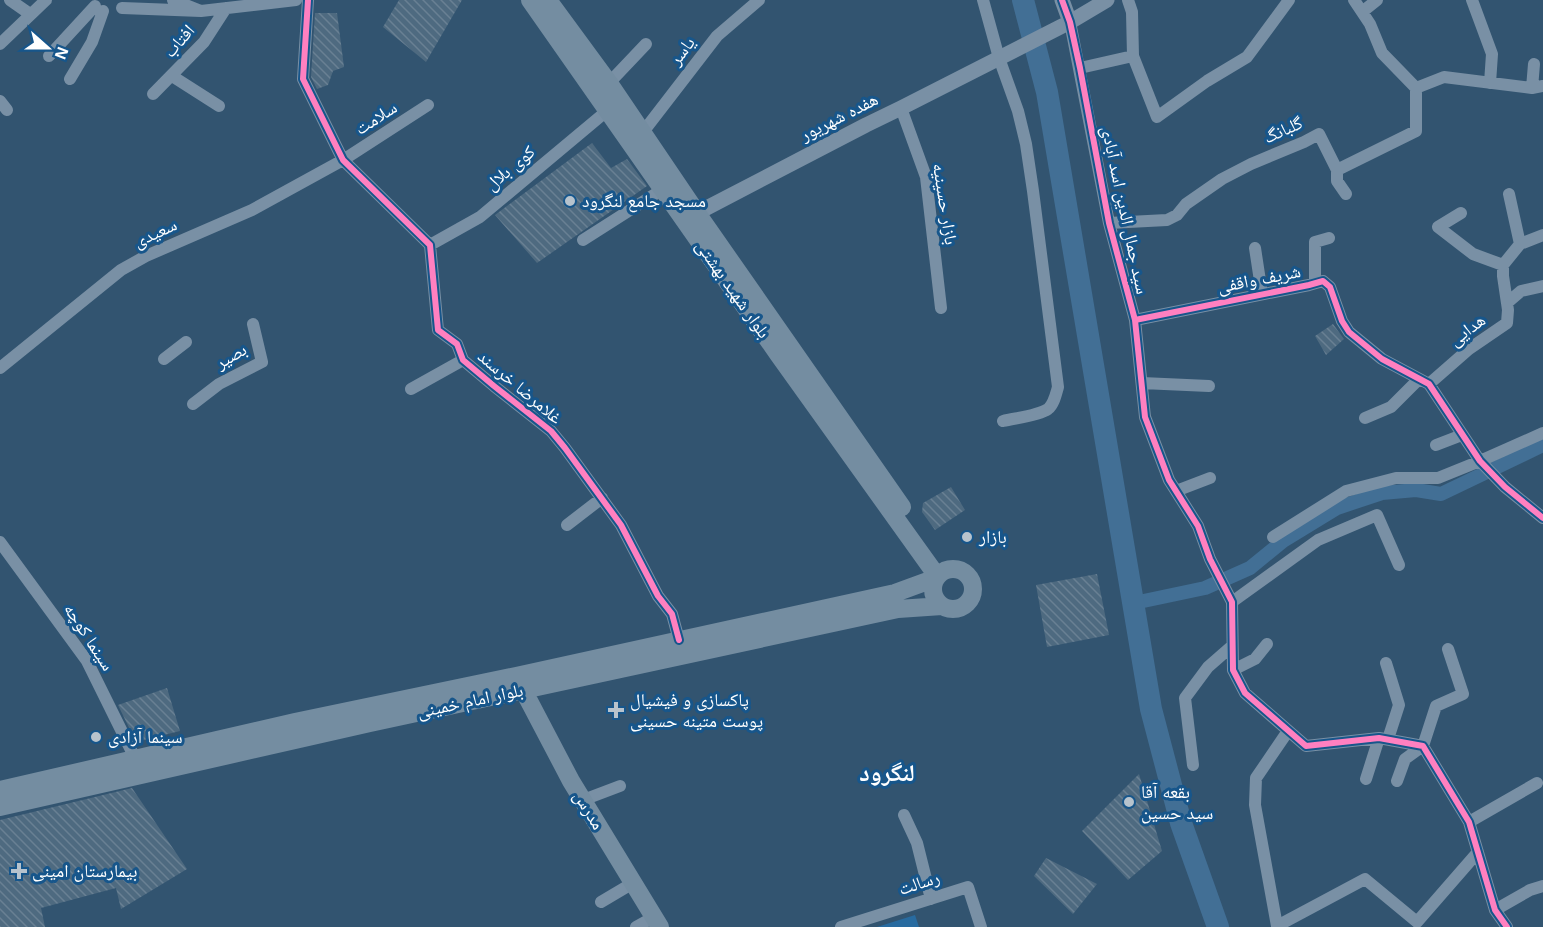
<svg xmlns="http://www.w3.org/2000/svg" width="1543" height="927" viewBox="0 0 1543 927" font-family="Arial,'Noto Naskh Arabic',sans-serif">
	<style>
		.green { fill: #286ba0 }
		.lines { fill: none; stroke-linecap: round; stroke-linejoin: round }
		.canal { stroke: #426f95; stroke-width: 14 }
		.river { stroke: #426f95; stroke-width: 22 }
		.building { fill: url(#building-back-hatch) }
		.minor { stroke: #7990a5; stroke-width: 12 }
		.tertiary { stroke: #7990a5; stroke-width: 15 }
		.secondary { stroke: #748da1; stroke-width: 18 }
		.cycleway-casing { stroke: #17568b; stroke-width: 10 }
		.cycleway { stroke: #ff80c0; stroke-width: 6 }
		.poi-dot { fill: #b7c3cd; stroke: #17568b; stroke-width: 2 }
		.labels { text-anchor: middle; stroke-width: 6; stroke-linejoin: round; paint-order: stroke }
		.street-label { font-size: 18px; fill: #fff; stroke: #17568b }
		.poi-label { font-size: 18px; fill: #fff; stroke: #17568b; text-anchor: start }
		.district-label { font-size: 24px; font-weight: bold; fill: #fff; stroke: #17568b }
	</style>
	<defs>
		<pattern id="building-back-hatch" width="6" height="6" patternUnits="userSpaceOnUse" patternTransform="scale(1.5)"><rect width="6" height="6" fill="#4e6a80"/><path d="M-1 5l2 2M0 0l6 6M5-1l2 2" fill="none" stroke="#698093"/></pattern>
	</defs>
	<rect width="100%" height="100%" fill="#325470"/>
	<!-- green -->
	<path class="green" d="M915,915l4,12h-42z"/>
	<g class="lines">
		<!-- canal -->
		<path class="canal" d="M1134,603l71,-15 45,-20 33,-27 54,-33 45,-15 34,-3 25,4 102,-49"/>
		<!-- river -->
		<path class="river" d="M1023,0l24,92 104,617 30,114 37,104"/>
	</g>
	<!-- building -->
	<path class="building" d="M399,0h63l-36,62 -43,-35z
		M315,13h22l7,54 -11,4 -5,14 -11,4 -6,-12z
		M592,143l19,25 16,-9 20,27 -110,77 -42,-48z
		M1333,324l11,15 -18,16 -11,-19z
		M951,487l14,23 -30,20 -13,-18 1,-9z
		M1097,574l12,61 -62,12 -11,-62z
		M167,688l13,43 -44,11 -18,-37z
		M1139,774l23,77 -34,29 -46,-49z
		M132,788l55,81 -66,40 -5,-21 -75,20 4,19h-45v-107z
		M1046,858l51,26 -24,30 -39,-38z"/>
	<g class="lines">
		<!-- minor -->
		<path class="minor" d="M10,0l20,14
			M308,0l-5,79 40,81 87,85 8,85 19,14 6,16 31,26 57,45 14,17 56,77 37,71 14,18 7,26
			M983,0l16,58 19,53 8,33 7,47 25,196c-2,7 -4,17 -10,22 -10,7 -33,9 -45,12
			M1128,0l4,12 1,44 24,61 50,-36 40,-24 42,-57
			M1354,0l16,24 12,29 34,35
			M1472,0l20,54 -2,29
			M122,8l79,3 -28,-11
			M201,11l95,-11
			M1362,12l15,-12
			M1070,22l39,201 26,97 10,97 24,63 29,46 12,33 22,43 1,68 12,23 61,53 73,-8 44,8 46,76 26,88 12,17
			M0,44l46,-44
			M49,56l46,-50
			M1080,68l53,-12
			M172,76l47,30
			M70,79l22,-37 11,-31
			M609,83l37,-39
			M1416,88l28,-11 88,11 11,-2
			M1532,88l2,-24
			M153,94l51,-52 22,-34
			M0,101l7,9
			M901,108l25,69 15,131
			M643,132l74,-96 42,-36
			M1337,170v11l9,13
			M1509,194l11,50
			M1461,213l-23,14 35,27 30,11
			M1109,223l58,-3 10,-5 9,-11 36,-25 29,-15 53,-22 15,-8 18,36 79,-39v-43
			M583,240l80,-51
			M430,245l50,-28 128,-107
			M1255,248l7,46
			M1315,283v-41l14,-4
			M1507,303l-4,-27v-11l17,-21 23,-9
			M1135,320l174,-35 14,-4 7,6 12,34 7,11 33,27 47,25 51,77 25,26 38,31
			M164,359l22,-17
			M0,368l121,-98 25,-14 106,-46 91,-50 85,-55
			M1142,383l67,3
			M1429,384l40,-35 38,-26 1,-13 -1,-7 14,-12 22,-5
			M411,389l52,-29
			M193,404l26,-20 43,-22 -9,-38
			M1365,418l26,-11 28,-28
			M1436,445l26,-10
			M1176,491l34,-13
			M567,525l35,-27
			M1273,537l73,-46 50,-13h42l42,-17 63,-28
			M0,542l87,119 48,97
			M1232,602l86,-62 59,-25 22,50
			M1386,663l13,42 -11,34
			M1233,670l22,-11 12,-15
			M1288,731l-32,47 -1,27 22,121 88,-47 52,43 61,-70
			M1193,765l-8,-67 23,-31 24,-21
			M1366,779l13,-41
			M1397,781l8,-22 18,-13 13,-40 27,-12 -15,-45
			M583,800l37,-14
			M904,815l13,28 14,56
			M1469,822l68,-39
			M601,902l32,-19
			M1495,910l35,-20 13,-4
			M636,927l18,-10
			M841,927l127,-40 13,40"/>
		<!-- tertiary -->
		<path class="tertiary" d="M1062,0l8,22
			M694,224l3,-11 169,-88 35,-17 169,-86 37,-22"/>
		<!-- secondary -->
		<path class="secondary" d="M530,0l248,354 159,222
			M548,0l61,83 88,130 205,294
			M933 589a20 20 0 1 1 40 0a20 20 0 1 1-40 0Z
			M518,680l53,101 89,146
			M0,790l295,-68 221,-46 379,-83 41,-15
			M0,807l370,-84 528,-114 44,-3"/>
		<!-- cycleway casing -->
		<g class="cycleway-casing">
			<path id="cycleway" d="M308,0l-5,79 40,81 87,85 8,85 19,14 6,16 31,26 57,45 14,17 56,77 37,71 14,18 7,26
				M1062,0l8,22 10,46 29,155 26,97 10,97 24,63 29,46 12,33 22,43 1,68 12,23 61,53 73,-8 44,8 46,76 26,88 12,17
				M1135,320l174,-35 14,-4 7,6 12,34 7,11 33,27 47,25 51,77 25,26 38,31"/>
		</g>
		<!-- cycleway -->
		<use href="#cycleway" class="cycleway"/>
	</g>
	<!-- markers -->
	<g class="poi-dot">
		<circle cx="570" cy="201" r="6"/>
		<circle cx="967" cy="537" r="6"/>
		<path d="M613 701h6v6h6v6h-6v6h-6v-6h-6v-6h6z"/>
		<circle cx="96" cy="737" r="6"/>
		<circle cx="1129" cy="802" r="6"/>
		<path d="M16 862h6v6h6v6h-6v6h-6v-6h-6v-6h6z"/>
	</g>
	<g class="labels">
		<!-- street labels -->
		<g class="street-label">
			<text transform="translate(179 41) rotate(-49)" y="6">افتاب</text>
			<text transform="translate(682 51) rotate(-53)" y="6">یاسر</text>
			<text transform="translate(839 117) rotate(-27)" y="6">هفده شهریور</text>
			<text transform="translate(376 118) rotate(-33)" y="6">سلامت</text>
			<text transform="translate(1283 130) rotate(-24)" y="6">گلبانگ</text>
			<text transform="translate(510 168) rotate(-40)" y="6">کوی بلال</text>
			<text transform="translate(945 204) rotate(81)" y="6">بازار حسینیه</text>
			<text transform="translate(1125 210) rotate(78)" y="6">سید جمال الدین اسد آبادی</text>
			<text transform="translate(155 233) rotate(-25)" y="6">سعیدی</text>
			<text transform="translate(1259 279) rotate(-11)" y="6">شریف واقفی</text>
			<text transform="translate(733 289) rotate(55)" y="6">بلوار شهید بهشتی</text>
			<text transform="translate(1467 330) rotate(-37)" y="6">هدایی</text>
			<text transform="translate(231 356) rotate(-30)" y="6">بصیر</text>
			<text transform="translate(520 387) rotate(40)" y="6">غلامرضا خرسند</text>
			<text transform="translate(89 637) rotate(57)" y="6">سینما کوچه</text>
			<text transform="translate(470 701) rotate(-12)" y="6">بلوار امام خمینی</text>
			<text transform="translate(589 810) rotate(59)" y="6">مدرس</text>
			<text transform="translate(919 883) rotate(-18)" y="6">رسالت</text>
		</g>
		<!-- poi labels -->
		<g class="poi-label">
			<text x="582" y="207">مسجد جامع لنگرود</text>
			<text x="979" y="543">بازار</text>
			<text x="630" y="706">پاکسازی و فیشیال<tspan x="630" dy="21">پوست متینه حسینی</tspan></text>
			<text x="108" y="743">سینما آزادی</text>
			<text x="1141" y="798">بقعه آقا<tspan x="1141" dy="21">سید حسین</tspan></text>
			<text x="32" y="877">بیمارستان امینی</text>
		</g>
		<!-- district labels -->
		<g class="district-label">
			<text x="887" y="781">لنگرود</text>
		</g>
	</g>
	<!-- north arrow -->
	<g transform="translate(48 48) rotate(111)" stroke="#17568b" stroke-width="4.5" paint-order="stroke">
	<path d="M0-4.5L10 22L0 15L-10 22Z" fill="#ffffff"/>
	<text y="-9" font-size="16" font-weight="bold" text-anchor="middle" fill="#ffffff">N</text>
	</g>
</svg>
